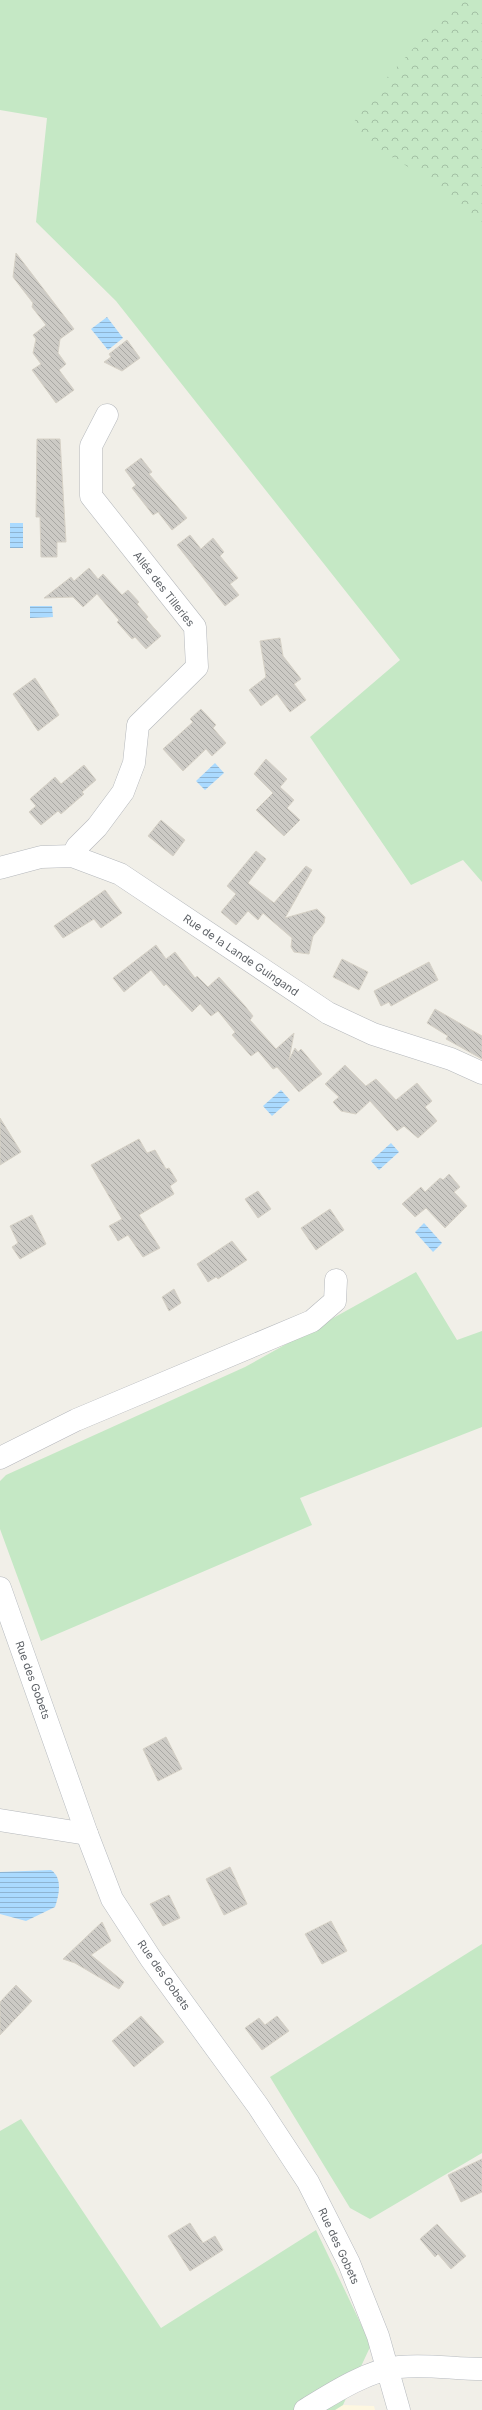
<svg xmlns="http://www.w3.org/2000/svg" width="482" height="2410" viewBox="0 0 482 2410" font-family="Inter,sans-serif">
	<style>
		.commercial { fill: #fef7e0 }
		.green { fill: #c5e8c5 }
		.forest { fill: url(#forest-crowns) }
		.water { fill: url(#water-rules) }
		.building { fill: url(#building-back-hatch); stroke: #d6d1c6 }
		.lines { fill: none; stroke-linecap: round; stroke-linejoin: round }
		.street-casing { stroke: #b5b8bc; stroke-width: 23 }
		.secondary-casing { stroke: #b6babf; stroke-width: 23 }
		.street { stroke: #fff; stroke-width: 22 }
		.secondary { stroke: #fff; stroke-width: 22 }
		.labels { text-anchor: middle; stroke-width: 3; stroke-linejoin: round; paint-order: stroke }
		.street-label { font-size: 11px; fill: #5f6368; stroke: #fff }
	</style>
	<defs>
		<pattern id="forest-crowns" width="20" height="18" patternUnits="userSpaceOnUse"><rect width="20" height="18" fill="#c5e8c5"/><path d="M2 6a3 3 0 1 1 6 0M12 15a3 3 0 1 1 6 0" fill="none" stroke="#a3c0a4"/></pattern>
		<pattern id="water-rules" width="6" height="5" patternUnits="userSpaceOnUse"><rect width="6" height="5" fill="#aadaff"/><path d="M0 2.5h6" fill="none" stroke="#8eb4d2"/></pattern>
		<pattern id="building-back-hatch" width="6" height="6" patternUnits="userSpaceOnUse"><rect width="6" height="6" fill="#cccac5"/><path d="M-1 5l2 2M0 0l6 6M5-1l2 2" fill="none" stroke="#a9a8a4"/></pattern>
	</defs>
	<rect width="100%" height="100%" fill="#f1efe8"/>
	<!-- commercial -->
	<path class="commercial" d="M343,2405l31,1 1,4h-40z"/>
	<!-- green -->
	<path class="green" d="M0,0h482v882l-19,-22 -52,25 -101,-148 90,-77 -284,-359 -80,-79 11,-104 -47,-8z
		M416,1272l41,68 25,-9v96l-182,71 12,27 -271,116 -41,-112v-48l6,-6 239,-108z
		M482,1944v209l-112,66 -20,-11 -80,-131z
		M21,2119l140,209 155,-98 55,115 -28,60 -8,5h-335v-279z"/>
	<!-- forest -->
	<path class="forest" d="M457,0h7l18,17v208l-38,-36 -96,-59 35,-48z"/>
	<!-- water -->
	<path class="water" d="M107,317l16,21 -15,12 -17,-21z
		M10,523h13v25h-13z
		M30,606h22l1,11 -23,1z
		M215,763l9,10 -19,17 -9,-9z
		M281,1090l9,10 -18,16 -9,-10z
		M391,1143l8,9 -20,18 -8,-9z
		M424,1223l18,20 -9,9 -18,-20z
		M51,1870c12,8 8,25 4,37l-29,14 -26,-7v-42z"/>
	<!-- building -->
	<path class="building" d="M16,253l58,76 -14,10 -2,14 8,11 -7,6 15,20 -18,13 -24,-33 9,-6 -8,-11 3,-14 -3,-4 13,-10 -14,-18 1,-4 -20,-26z
		M127,340l13,18 -18,13 -18,-9 7,-5 -2,-3z
		M37,439h23l6,103h-9v15h-16l-1,-40h-4z
		M141,458l11,14 -3,2 38,44 -15,12 -14,-18 -5,3 -21,-27 4,-3 -11,-15z
		M190,535l11,14 12,-11 11,14 -4,4 18,22 -8,6 9,11 -14,11 -48,-61z
		M89,568l9,11 5,-5 19,21 6,-5 11,12 -2,2 11,13 -2,2 15,17 -15,13 -11,-12 -3,2 -15,-17 2,-2 -22,-26 -14,13 -10,-10 -29,1 27,-21 3,4z
		M280,638l3,18 18,23 -7,5 12,16 -16,12 -13,-18 -16,12 -12,-16 17,-13 -6,-36z
		M35,678l24,37 -21,16 -25,-37z
		M201,709l15,16 -3,3 13,15 -14,13 -6,-7 -23,22 -20,-22 30,-27 -3,-3z
		M266,759l21,20 -7,8 14,13 -7,8 13,12 -16,16 -28,-26 17,-17 -19,-19z
		M84,765l12,15 -14,12 2,2 -23,20 -3,-3 -17,14 -12,-13 7,-6 -6,-7 25,-22 6,7z
		M161,820l24,20 -12,16 -25,-20z
		M256,851l10,8 -18,24 26,20 32,-37 6,4 -27,48 32,-9 8,8 -1,6 -11,13 -4,18 -15,-2 -3,-5 1,-9 -29,-25 -5,7 -10,-9 -12,14 -15,-13 15,-18 -9,-8z
		M105,890l17,23 -21,15 -7,-9 -31,19 -9,-12z
		M156,945l10,14 9,-7 20,26 2,-2 11,11 11,-10 26,29 8,10 -3,4 26,29 18,-16 -5,27 6,-12 3,4 3,-3 21,25 -23,18 -22,-25 -4,2 -15,-18 -7,5 -19,-21 3,-3 -17,-21 -7,5 -11,-12 -8,8 -26,-28 -2,2 -13,-16 -27,22 -11,-14z
		M342,959l26,13 -9,18 -26,-13z
		M429,962l9,18 -47,26 -2,-4 -8,4 -7,-15z
		M435,1009l47,27v23l-36,-20 2,-3 -21,-13z
		M345,1065l21,21 10,-7 20,21 21,-17 15,18 -7,6 12,14 -19,17 -14,-12 -7,5 -27,-30 -14,13 -15,-3 -8,-9 6,-5 -14,-13z
		M0,1118l21,34 -21,13z
		M139,1139l8,14 8,-3 11,19 3,-1 8,13 -7,5 4,8 -35,21 21,33 -17,9 -15,-22 -10,6 -9,-15 13,-7 -31,-54z
		M449,1174l11,13 -6,5 13,14 -22,22 -19,-20 -11,9 -13,-13 19,-17 4,5 15,-14 3,2z
		M258,1191l13,18 -13,9 -13,-19z
		M330,1209l14,21 -28,20 -15,-22z
		M32,1215l14,29 -26,15 -8,-12 6,-4 -8,-17z
		M232,1241l15,19 -29,19 -2,-2 -8,5 -11,-18z
		M174,1289l7,14 -12,8 -7,-14z
		M166,1737l16,32 -24,12 -15,-32z
		M230,1867l17,37 -23,11 -18,-36z
		M169,1895l11,23 -17,8 -13,-22z
		M331,1921l16,30 -25,13 -17,-30z
		M102,1922l9,19 -20,14 33,27 -5,7 -44,-26 -12,-4z
		M16,1985l16,16 -32,34v-33z
		M141,2016l23,26 -30,25 -22,-26z
		M277,2016l12,15 -27,19 -17,-22 14,-10 6,7z
		M482,2159v33l-21,10 -13,-27z
		M190,2223l13,20 12,-7 8,14 -33,21 -22,-35z
		M437,2224l29,32 -15,13 -13,-15 -3,3 -15,-18z"/>
	<g class="lines">
		<!-- street casing -->
		<g class="street-casing">
			<path id="street" d="M72,856l5,-9 20,-20 26,-35 11,-29 4,-38 59,-58 -2,-40 -104,-131v-50l16,-31
				M0,868l41,-11 31,-1 48,18 208,139 45,21 78,25 31,14
				M0,1458l76,-38 236,-99 23,-20 1,-21
				M0,1820l87,14"/>
		</g>
		<!-- secondary casing -->
		<g class="secondary-casing">
			<path id="secondary" d="M0,1588l87,246 25,65 39,60 107,147 50,76 41,81 29,73 21,74
				M305,2410c26,-16 63,-40 94,-43 28,-3 55,2 83,2"/>
		</g>
		<!-- street -->
		<use href="#street" class="street"/>
		<!-- secondary -->
		<use href="#secondary" class="secondary"/>
	</g>
	<g class="labels">
		<!-- street labels -->
		<g class="street-label">
			<text transform="translate(164 589) rotate(52)" y="4">Allée des Tilleries</text>
			<text transform="translate(241 955) rotate(34)" y="4">Rue de la Lande Guingand</text>
			<text transform="translate(33 1680) rotate(70)" y="4">Rue des Gobets</text>
			<text transform="translate(164 1975) rotate(55)" y="4">Rue des Gobets</text>
			<text transform="translate(339 2246) rotate(65)" y="4">Rue des Gobets</text>
		</g>
	</g>
</svg>
